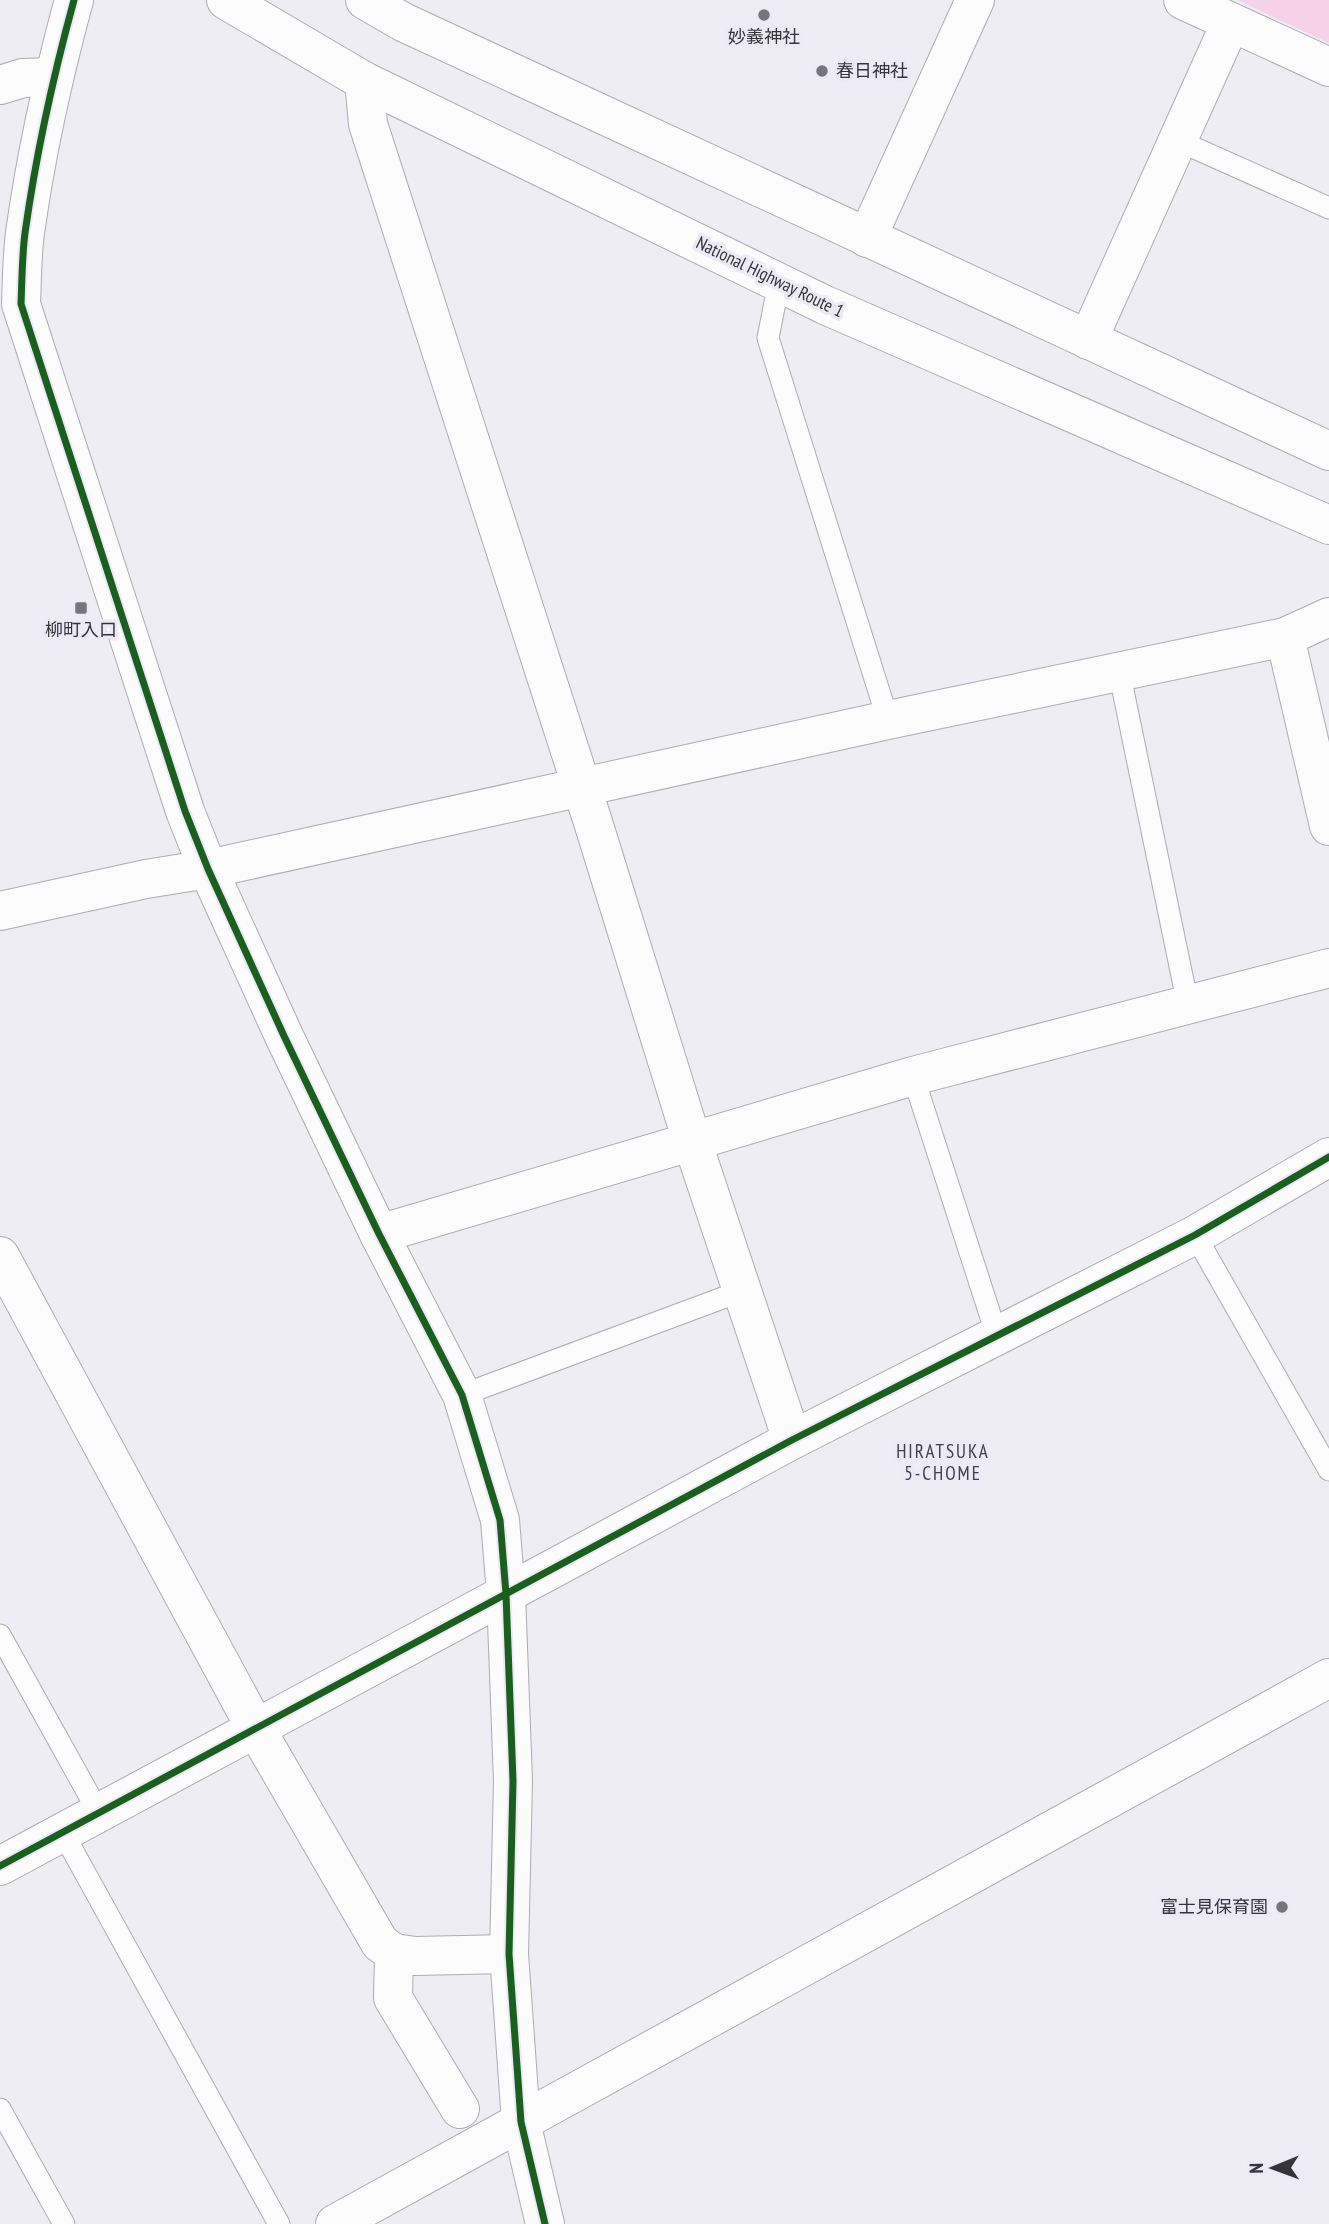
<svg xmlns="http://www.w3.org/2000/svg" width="1329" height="2224" viewBox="0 0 1329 2224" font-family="'PT Sans Narrow','Noto Sans JP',sans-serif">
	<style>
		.green { fill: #f5d2e7 }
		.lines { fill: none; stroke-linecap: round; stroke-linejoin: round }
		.lane-casing { stroke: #adacb0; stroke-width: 23 }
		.street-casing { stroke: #adacb0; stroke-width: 40 }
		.secondary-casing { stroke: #adacb0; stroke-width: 40 }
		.highway-casing { stroke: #adacb0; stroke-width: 40 }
		.lane { stroke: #fcfcfd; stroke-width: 21 }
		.street { stroke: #fcfcfd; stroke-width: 38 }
		.secondary { stroke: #fcfcfd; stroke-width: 38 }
		.highway { stroke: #fcfcfd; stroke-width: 38 }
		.cycleway-casing { stroke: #ecebf5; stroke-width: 11 }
		.cycleway { stroke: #1b5e20; stroke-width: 7 }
		.poi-dot { fill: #767579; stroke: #ecebf5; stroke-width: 2.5 }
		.labels { text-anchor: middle; stroke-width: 7; stroke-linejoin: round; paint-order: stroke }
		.poi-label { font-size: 18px; fill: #353438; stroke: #ecebf5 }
		.street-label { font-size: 18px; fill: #353438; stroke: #ecebf5 }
		.neighbourhood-label { font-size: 19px; letter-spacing: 2px; fill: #414048; stroke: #ecebf5 }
	</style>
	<rect width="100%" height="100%" fill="#eeedf3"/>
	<!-- green -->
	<path class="green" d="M1237,0h92v43z"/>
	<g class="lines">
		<!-- lane casing -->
		<g class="lane-casing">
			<path id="lane" d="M1179,141l150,67
				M779,282l-11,56 120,382
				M1119,671l69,334
				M913,1076l84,260
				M1195,1235l134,235
				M462,1395l282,-105
				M0,1635l99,178
				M63,1833l216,391
				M0,2109l64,115"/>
		</g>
		<!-- street casing -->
		<g class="street-casing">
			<path id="street" d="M1183,0l146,67
				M364,81l4,43 224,695 100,322 100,299
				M0,85l23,-7 30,-1
				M867,238l108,-238
				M1088,340l143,-318
				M1285,637l44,189
				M379,1234l534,-158 416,-108
				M0,1256l256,473 124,214 14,10 21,3 94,-2
				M0,1866l792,-426 403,-205 134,-78
				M394,1953l-1,45 67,111
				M335,2224l994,-546"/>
		</g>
		<!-- secondary casing -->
		<g class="secondary-casing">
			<path id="secondary" d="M74,0c-21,77 -38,154 -49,233 -3,23 -3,47 -4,71l164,507 23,58 76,167 95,198 83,161 38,125 6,74 7,187 -4,173 12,168 24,102
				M0,911l146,-32 62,-10 680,-149 397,-83 44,-20"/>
		</g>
		<!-- highway casing -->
		<g class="highway-casing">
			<path id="highway" d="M226,0l138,81 461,224 504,220
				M365,0l38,22 926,429"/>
		</g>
		<!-- lane -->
		<use href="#lane" class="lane"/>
		<!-- street -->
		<use href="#street" class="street"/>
		<!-- secondary -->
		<use href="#secondary" class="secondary"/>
		<!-- highway -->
		<use href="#highway" class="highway"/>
		<!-- cycleway casing -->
		<g class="cycleway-casing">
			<path id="cycleway" d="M74,0c-21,77 -38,154 -49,233 -3,23 -3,47 -4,71l164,507 23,58 76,167 95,198 83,161 38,125 6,74 7,187 -4,173 12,168 24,102
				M0,1866l792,-426 403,-205 134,-78"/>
		</g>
		<!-- cycleway -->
		<use href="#cycleway" class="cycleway"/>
	</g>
	<!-- markers -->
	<g class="poi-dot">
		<circle cx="764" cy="15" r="7"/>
		<circle cx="822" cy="71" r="7"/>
		<rect x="74" y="601" width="14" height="14" rx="3.5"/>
		<circle cx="1282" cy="1907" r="7"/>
	</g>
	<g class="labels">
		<!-- poi labels -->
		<g class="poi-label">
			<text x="764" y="43">妙義神社</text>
			<text x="836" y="77" text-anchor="start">春日神社</text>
			<text x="81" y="636">柳町入口</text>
			<text x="1268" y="1913" text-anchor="end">富士見保育園</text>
		</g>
		<!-- street labels -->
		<g class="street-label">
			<text transform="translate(770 277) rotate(26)" y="6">National Highway Route 1</text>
		</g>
		<!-- neighbourhood labels -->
		<g class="neighbourhood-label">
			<text x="943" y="1458">HIRATSUKA<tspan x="943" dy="22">5-CHOME</tspan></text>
		</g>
	</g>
	<!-- north arrow -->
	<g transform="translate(1273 2168) rotate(269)" stroke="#ecebf5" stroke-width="5" paint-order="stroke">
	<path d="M0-5L12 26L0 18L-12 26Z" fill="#353438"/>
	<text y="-10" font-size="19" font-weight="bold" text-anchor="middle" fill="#353438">N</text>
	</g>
</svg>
